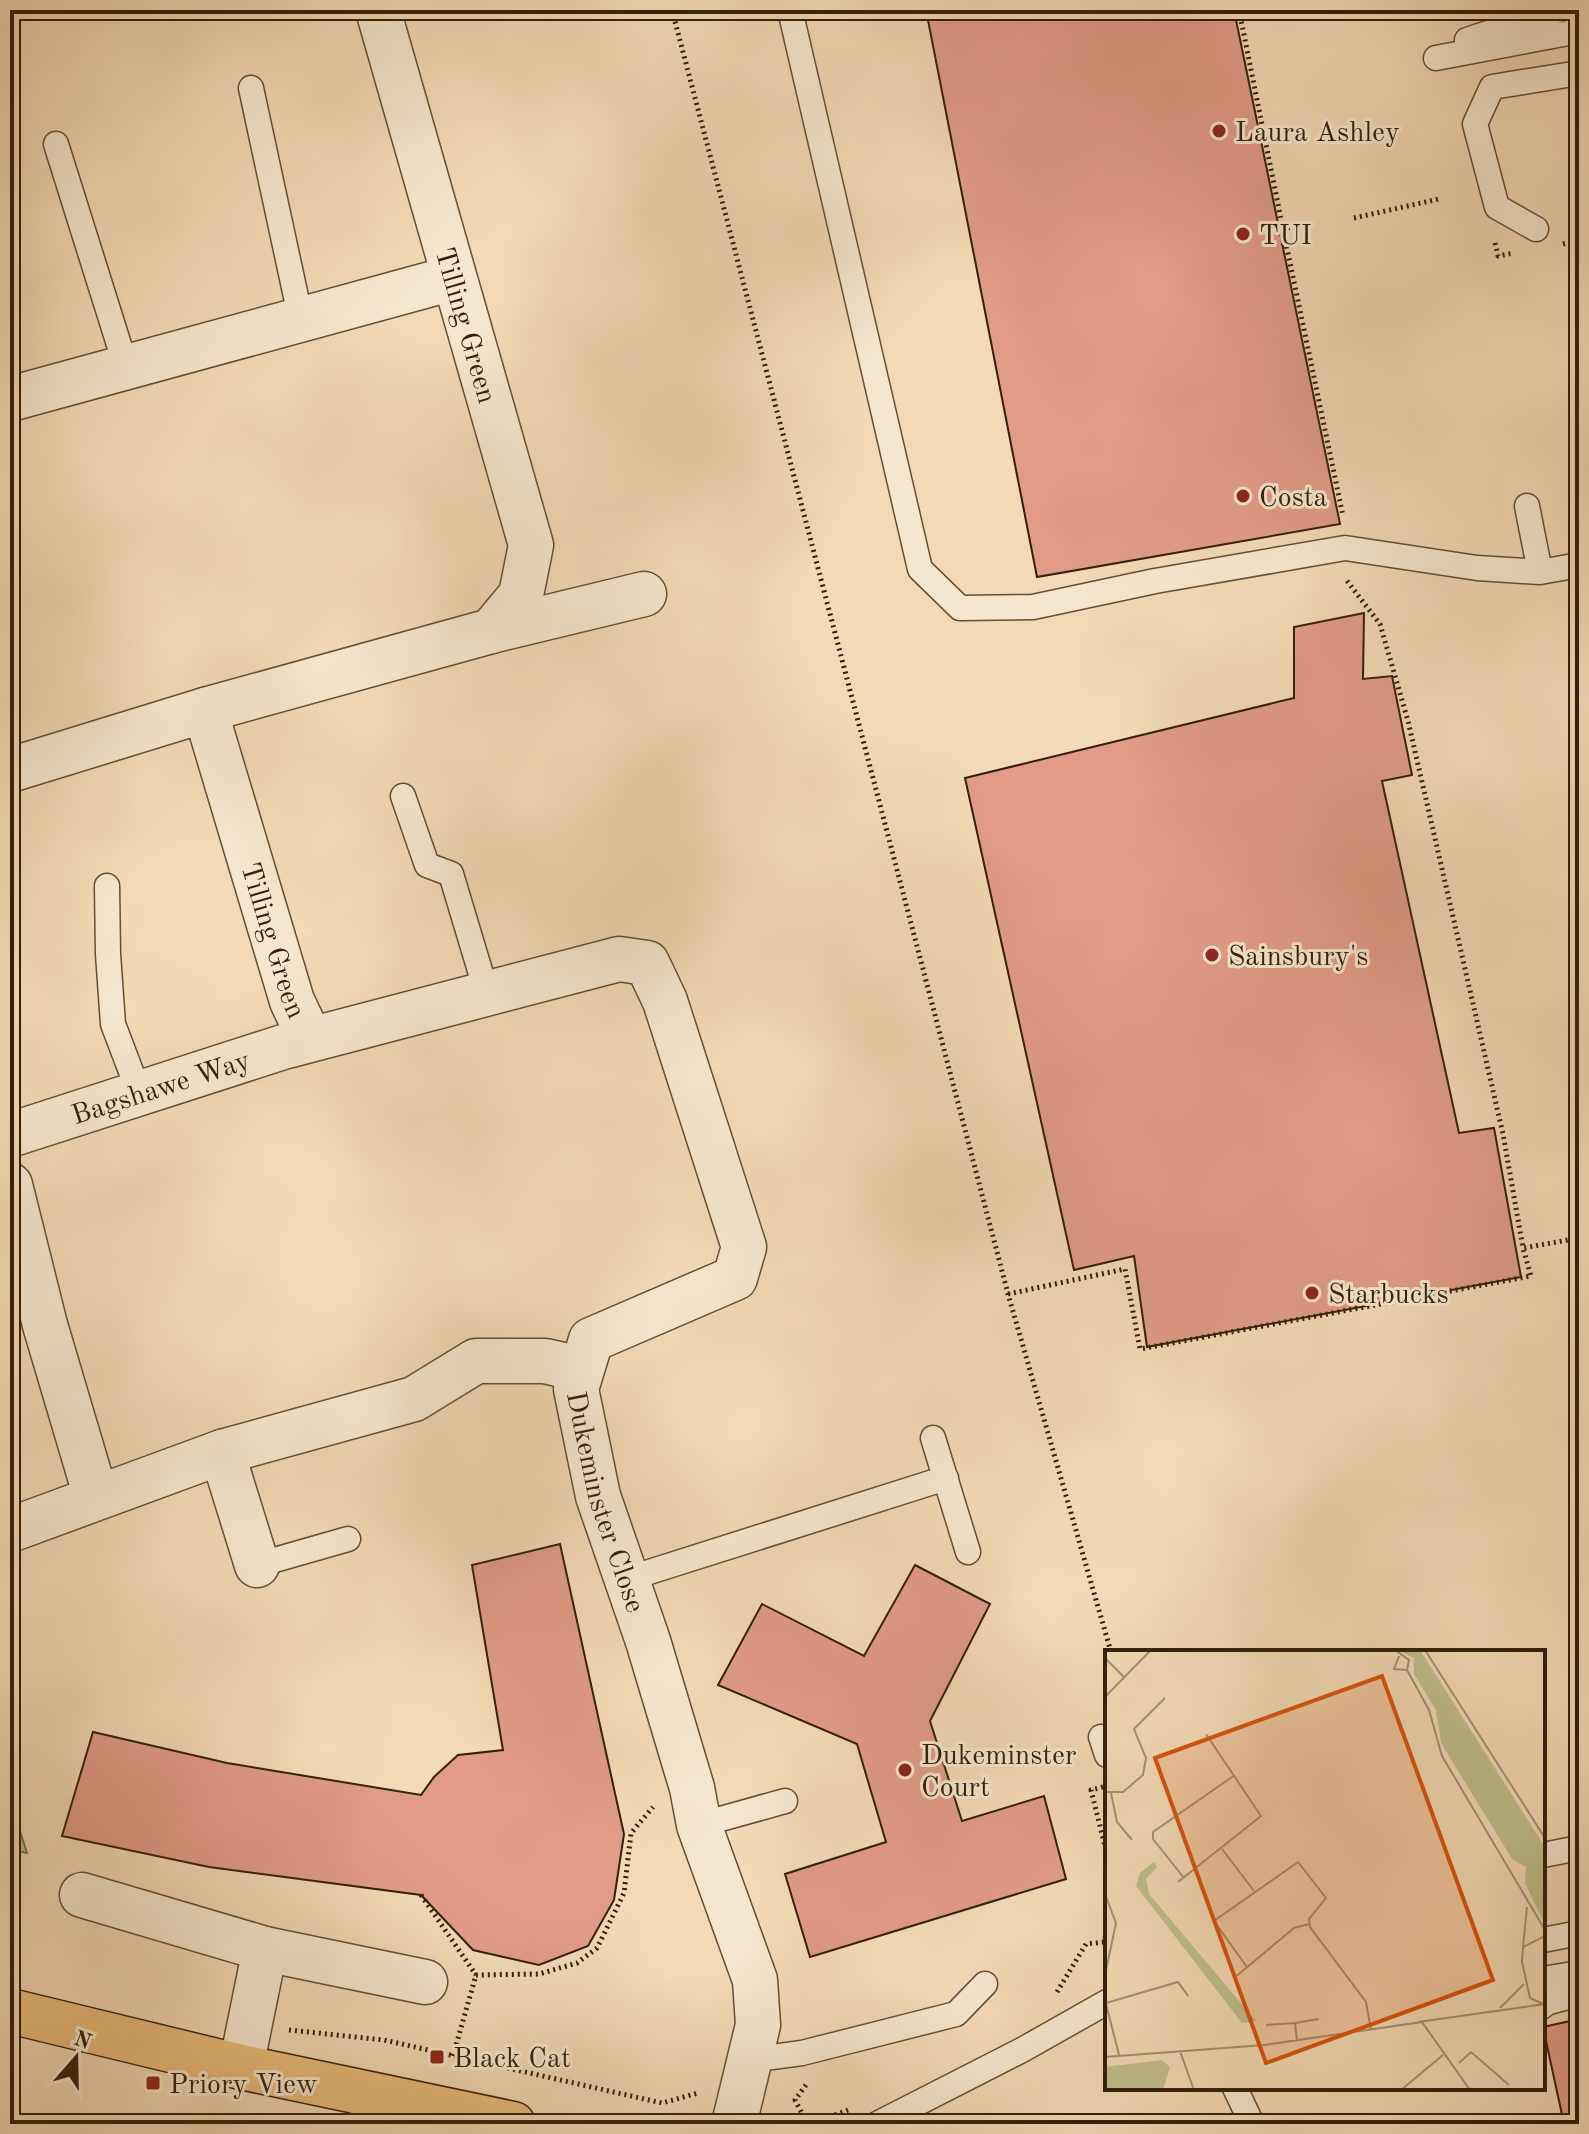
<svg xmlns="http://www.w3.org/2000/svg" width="1589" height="2134" viewBox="0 0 1589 2134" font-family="'Old Standard TT',serif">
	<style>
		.green { fill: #c0be8a; stroke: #7a6e4a; stroke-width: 2 }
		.building { fill: #e19b87; stroke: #331f0b; stroke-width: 2 }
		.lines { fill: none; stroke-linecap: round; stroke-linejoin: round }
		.lane-casing { stroke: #634e36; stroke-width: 27 }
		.street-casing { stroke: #634e36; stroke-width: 47 }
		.primary-casing { stroke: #331f0b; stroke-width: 47 }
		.path { stroke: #331f0b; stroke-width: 5; stroke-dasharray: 2 4; stroke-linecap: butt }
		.lane { stroke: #f7e6cf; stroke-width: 24 }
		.street { stroke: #f7e6cf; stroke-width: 44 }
		.primary { stroke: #eabc7a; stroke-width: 44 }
		.poi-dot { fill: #8f2418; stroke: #f7e6cf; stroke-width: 3 }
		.labels { text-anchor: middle; stroke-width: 6; stroke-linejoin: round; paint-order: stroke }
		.poi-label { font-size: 28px; fill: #331f0b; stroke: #f7e6cf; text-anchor: start }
		.street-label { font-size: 28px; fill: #331f0b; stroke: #f7e6cf }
		.inset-road { fill: none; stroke: #a68f71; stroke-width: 2 }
		.view { fill: #d6530c; fill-opacity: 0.15; stroke: #d6530c; stroke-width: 4 }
		.inset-edge { fill: none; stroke: #331f0b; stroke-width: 4 }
	</style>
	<rect width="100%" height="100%" fill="#f3d9b5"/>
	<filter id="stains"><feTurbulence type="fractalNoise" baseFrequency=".0025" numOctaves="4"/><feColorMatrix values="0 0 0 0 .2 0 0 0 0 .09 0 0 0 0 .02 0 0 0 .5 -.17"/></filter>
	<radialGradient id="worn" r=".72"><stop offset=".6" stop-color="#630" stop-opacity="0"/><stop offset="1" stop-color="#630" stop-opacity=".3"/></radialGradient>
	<!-- green -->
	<path class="green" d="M10,1801l17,52 -17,-3z"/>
	<!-- building -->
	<path class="building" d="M926,10h308l106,514 -303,53z
		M1364,613l-1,66 29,-3 20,99 -30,6 77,352 35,-5 27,149 -374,70 -13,-91 -60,14 -109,-492 329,-80v-71z
		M560,1544l64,290 -10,66 -26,46 -49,19 -66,-15 -52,-55 -212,-28 -147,-31 31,-104 134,31 194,32 13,-18 24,-22 45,-5 -31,-185z
		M915,1565l75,39 -60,117 32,100 82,-25 22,83 -256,78 -25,-83 101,-32 -29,-98 -139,-59 44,-81 102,52z
		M1579,2019v105h-15l-21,-97z"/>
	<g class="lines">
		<!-- lane casing -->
		<g class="lane-casing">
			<path id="lane" d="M790,10l130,559 40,39 73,-1 122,-26 190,-33 132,20 63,4 39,-7
				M1467,40l91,-30
				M1436,58l143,-27
				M251,88l50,232
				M56,144l70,223
				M1536,229l-39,-22 -22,-83 17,-37 87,-14
				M1527,506l13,66
				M403,796l24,69 24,9 36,120
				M107,886l1,68 5,70 27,71
				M933,1438l35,114
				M257,1565l91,-26
				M627,1579l319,-101
				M1101,1737l6,18
				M699,1825l86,-24
				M1543,1855l36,-7
				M1543,1940l36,-7
				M1543,1979l36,-6
				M1543,2006l3,-3 33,-9
				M750,2060l52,-7 154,-39 29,-30
				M1235,2088l17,36
				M361,2124l8,-30
				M877,2124l145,-74 85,-48"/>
		</g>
		<!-- street casing -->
		<g class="street-casing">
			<g id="street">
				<path d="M10,399l443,-121"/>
				<path d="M491,631l153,-37"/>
				<path id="s1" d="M205,710l87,291 18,38"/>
				<path d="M10,770l195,-60 286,-79 30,-36 10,-50 -153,-535"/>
				<path id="s2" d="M10,1135l273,-88 336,-88 28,4 18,38 79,246 -9,31 -144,62 -15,49 22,107 50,145 44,147 7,37 56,155 3,45 -24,99"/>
				<path d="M10,1185l35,140 51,172"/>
				<path d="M222,1452l35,113"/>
				<path d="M10,1530l212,-78 192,-53 62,-38h69l35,8"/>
				<path d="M82,1895l183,54 -24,118"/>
				<path d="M265,1949l160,33"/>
			</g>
		</g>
		<!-- primary casing -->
		<g class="primary-casing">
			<path id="primary" d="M10,2011l231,56 272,57"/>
		</g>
		<!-- path -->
		<path class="path" d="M672,10l336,1284 103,358
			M1239,10l44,219 28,-6
			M1354,218l85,-19
			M1283,229l60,287
			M1495,243l3,13 16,-3
			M1563,244l16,-4
			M1347,581l33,43 28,97 95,413 20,114 56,-10
			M1008,1294l117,-25 15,80 391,-73 -8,-28
			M1103,1787l-12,3 16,64
			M421,1895l55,80
			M1057,1992l29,-48 18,-2 3,-12
			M289,2030l95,10 278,63 36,-10
			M453,2056l23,-81 63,-1 38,-11 20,-15 27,-55 7,-60 22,-26
			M806,2085l-11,15 11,21 23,-4 19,-7"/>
		<!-- lane -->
		<use href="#lane" class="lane"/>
		<!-- street -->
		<use href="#street" class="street"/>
		<!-- primary -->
		<use href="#primary" class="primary"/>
	</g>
	<!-- markers -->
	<g class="poi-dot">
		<circle cx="1219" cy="131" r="8"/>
		<circle cx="1243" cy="234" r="8"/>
		<circle cx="1243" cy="496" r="8"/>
		<circle cx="1212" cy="955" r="8"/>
		<circle cx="1312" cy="1293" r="8"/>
		<circle cx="905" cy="1770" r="8"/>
		<rect x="429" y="2049" width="16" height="16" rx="4"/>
		<rect x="145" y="2075" width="16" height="16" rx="4"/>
	</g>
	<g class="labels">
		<!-- poi labels -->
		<g class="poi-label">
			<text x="1235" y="141">Laura Ashley</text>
			<text x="1259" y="244">TUI</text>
			<text x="1259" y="506">Costa</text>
			<text x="1228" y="965">Sainsbury's</text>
			<text x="1328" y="1303">Starbucks</text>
			<text x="921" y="1764">Dukeminster<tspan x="921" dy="32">Court</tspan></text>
			<text x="453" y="2067">Black Cat</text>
			<text x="169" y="2093">Priory View</text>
		</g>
		<!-- street labels -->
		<g class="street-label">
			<text transform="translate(467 325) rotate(74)" y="10">Tilling Green</text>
			<text dy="10" stroke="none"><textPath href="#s1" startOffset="240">Tilling Green</textPath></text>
			<text dy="10" stroke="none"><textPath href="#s2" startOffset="158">Bagshawe Way</textPath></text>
			<text dy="10" stroke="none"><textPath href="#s2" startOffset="1320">Dukeminster Close</textPath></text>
		</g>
	</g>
	<!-- overview -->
	<g transform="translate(1105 1650)">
		<rect width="440" height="440" fill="#f3d9b5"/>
		<path d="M293,0h22l125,197v78l-20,-42 1,-16 -14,-8 -71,-116 -5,-33 -22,-36v-16zM49,212l3,5 -11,12 3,15 107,127 -14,2 -106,-137 4,-13zM57,410l8,7 -7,23h-58v-23z" fill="#c0be8a"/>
		<path class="inset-road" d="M290,0l14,10 -2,10 22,40 13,46 103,174M320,0l120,188M294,6l-5,13 13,1M0,8l19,19M0,47l46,-47M0,142h18l20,-17 3,-17 -12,-29 31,-31M6,143l6,29 15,18M117,199l32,42M79,228l-31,-39v-7l82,-57M73,232l83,-66 -55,-82M0,244l11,29 -11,52M418,297l4,-40M142,317l-33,-46 84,-59 28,36 -17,21 1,8 56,75 5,28M129,328l60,-50 15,-4M0,350l14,55M1,353l72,-21 10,14M438,354l-13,-6 -8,-36 1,-15 22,-11M395,358l24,-24M313,372l127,-18M317,372l48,68M190,373l24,-4M161,375l29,-2 2,18M75,401l14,39M0,407l159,-12 158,-23M354,413l12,-11 38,33M296,440l42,-35"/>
		<path class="view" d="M277,26l111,304 -227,83 -111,-305z"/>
		<rect width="440" height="440" class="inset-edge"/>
	</g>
	<!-- margin -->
	<rect width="1589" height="2134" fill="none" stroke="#f3d9b5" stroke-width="40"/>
	<rect x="12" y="12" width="1565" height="2110" fill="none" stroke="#331f0b" stroke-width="4"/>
	<rect x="20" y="20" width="1549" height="2094" fill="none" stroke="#331f0b" stroke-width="2"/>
	<!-- north arrow -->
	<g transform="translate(76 2058) rotate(20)" stroke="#f7e6cf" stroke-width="6" paint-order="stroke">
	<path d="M0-6L14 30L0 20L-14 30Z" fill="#331f0b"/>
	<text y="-12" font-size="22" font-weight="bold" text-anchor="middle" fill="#331f0b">N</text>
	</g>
	<rect width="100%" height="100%" filter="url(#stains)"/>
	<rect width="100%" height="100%" fill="url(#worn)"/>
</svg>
